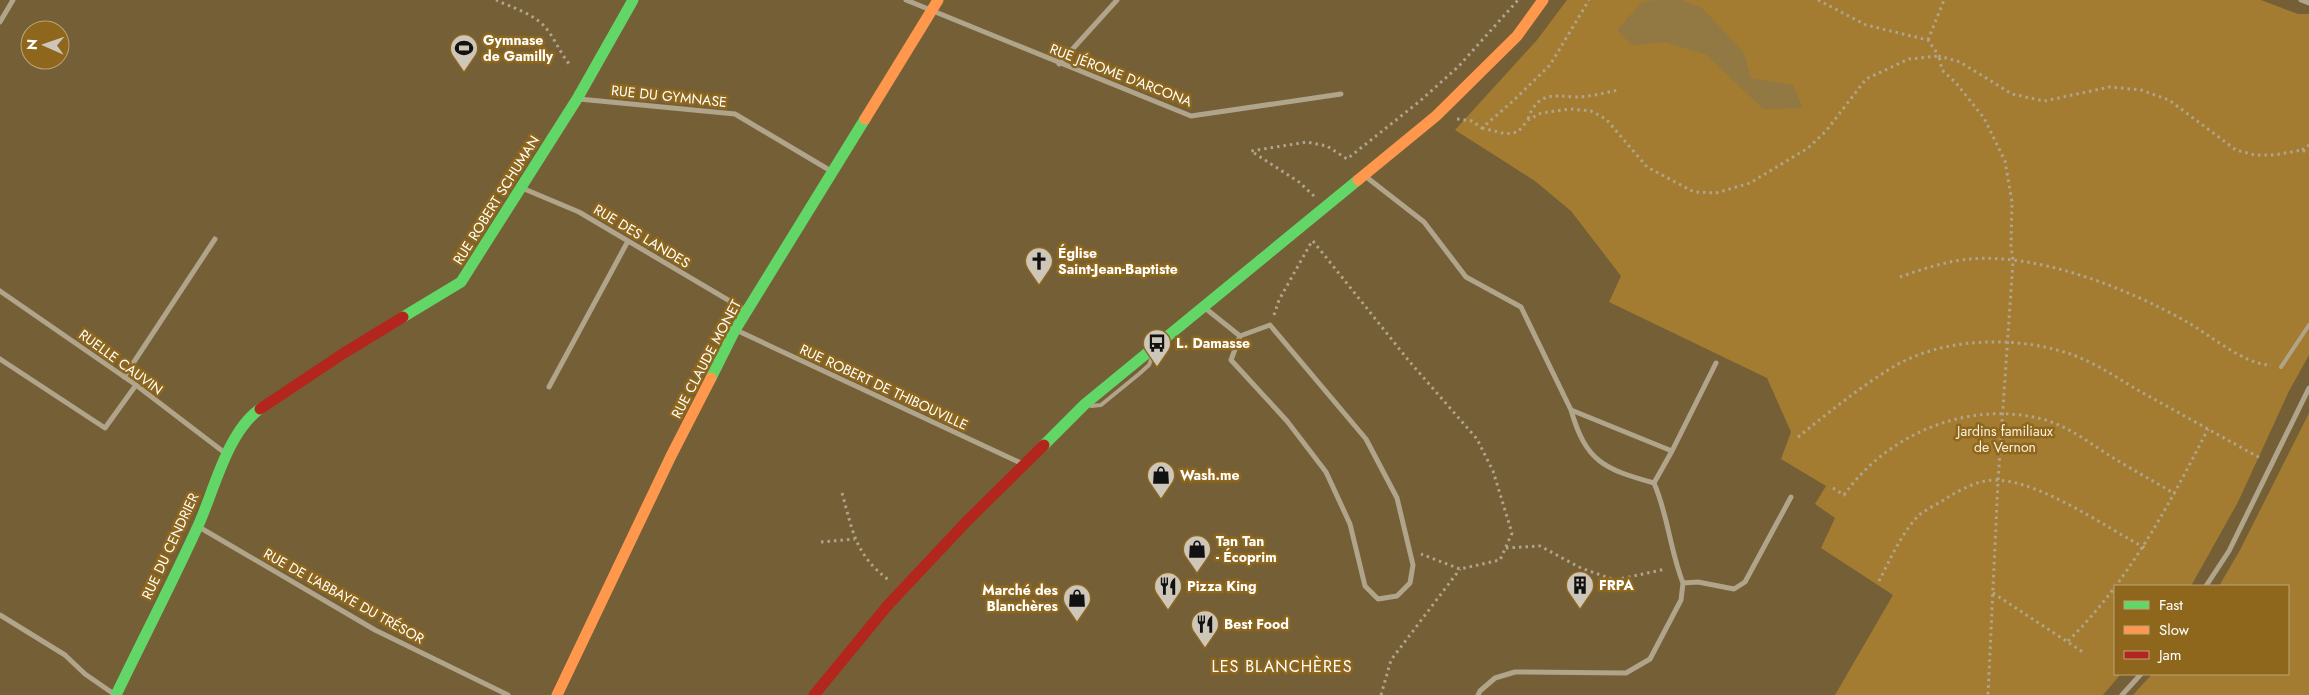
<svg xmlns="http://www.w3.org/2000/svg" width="2309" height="695" viewBox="0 0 2309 695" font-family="Jost,sans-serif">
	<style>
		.green { fill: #a47c31 }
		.water { fill: #927843 }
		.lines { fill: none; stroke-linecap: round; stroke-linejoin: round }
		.path { stroke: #b0a48b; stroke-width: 3; stroke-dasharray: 2.5 4; stroke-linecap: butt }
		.lane { stroke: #b0a48b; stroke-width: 4 }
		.street { stroke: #b0a48b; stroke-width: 5 }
		.fast { stroke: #63d668; stroke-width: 11 }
		.slow { stroke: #ff974d; stroke-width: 11 }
		.jam { stroke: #b3261e; stroke-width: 11 }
		.labels { text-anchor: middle; stroke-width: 5; stroke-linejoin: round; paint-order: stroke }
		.poi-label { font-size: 14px; font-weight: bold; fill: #fff; stroke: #8e671d; text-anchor: start }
		.street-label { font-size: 14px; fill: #fff; stroke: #8e671d }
		.park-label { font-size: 14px; fill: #faf0dc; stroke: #8e671d }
		.quarter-label { font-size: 16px; letter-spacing: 1px; fill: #fff; stroke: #8e671d }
	</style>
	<rect width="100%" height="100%" fill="#745f37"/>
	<!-- green -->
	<path class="green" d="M1567,0h694l37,14h11v341l-20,36 -51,111 -47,84h-76v88h6l-18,21h-268l58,-100 -72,-47 14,-30 -20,-14 11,-18 -45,-27 10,-27 -24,-54 -158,-76 12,-26 -50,-65 -36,-30 -80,-51 82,-90z
		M2309,413v282h-176l19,-21h136v-88h-69l21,-36z"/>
	<!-- water -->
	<path class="water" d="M1655,0h26l21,8 42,45 7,25 42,7 10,23 -40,1 -56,-54 -42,-13 -33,3 -15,-15 24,-27z"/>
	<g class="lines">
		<!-- path -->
		<path class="path" d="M496,0c15,7 38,14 49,27 10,11 15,27 26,39
			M1818,0l48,25 62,15 11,16 21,6 52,32 32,7 66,-14 31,3 28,10 67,50 19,5h19l28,-5 7,3
			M1928,40l16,-40
			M1457,119l15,2 10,7 32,-28 36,-35 39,-65
			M1528,119c9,-26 24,-24 47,-22 14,0 29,-4 43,-7
			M1482,128l24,6 12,-2 10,-12 13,-7 29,-4 21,2 15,8 41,48 47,25 22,1 34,-10 58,-35 18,-17 40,-52 43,-20 30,-3 3,14 14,13 28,35 21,43 7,41 -1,43 2,16 -15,220 -10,214
			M2302,150l7,-5
			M1314,196l-15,-14 -48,-31 56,-9 20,4 20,13 73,-58 38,-34 60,-67
			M1313,241l96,120 68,78 16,32 19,62 -12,27 -40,9 -39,-15
			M1900,277c22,-8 47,-16 70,-18 69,-6 159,30 217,63 23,13 58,43 84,43
			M1274,315l5,-15 33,-59
			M1798,437c30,-24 62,-50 95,-70 50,-30 125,-32 180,-12 25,9 47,25 70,38 40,22 79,44 119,66
			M1833,488l11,7c43,-61 124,-95 198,-76 27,7 50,26 73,40 20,12 40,23 60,35
			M842,493c11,39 13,62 48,88
			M821,542l34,-3
			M1506,548l34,-2 41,22 34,12 51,-11
			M1879,581c11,-21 22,-47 39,-65 8,-7 20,-12 29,-18 11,-7 24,-14 38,-17 44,-9 123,48 162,68
			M1993,593l90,59
			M2068,641c61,-60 101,-136 140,-212
			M1381,695l10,-35 69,-91"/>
		<!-- lane -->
		<path class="lane" d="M2281,367l28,-42
			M1091,406l10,-1 38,-31 10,-9 4,-10"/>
		<!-- street -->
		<path class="street" d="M906,0l285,116 150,-22
			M2301,0l8,3
			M0,22l13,-22
			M1059,64l58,-64
			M579,99l156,15 96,57
			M1365,176l59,46 42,55 55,30 50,103
			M522,188l57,24 166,98
			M0,291l136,94 89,68
			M1205,308l35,28
			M1270,325l96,114 31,59 16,67 -3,18 -13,13 -19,3 -13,-13 -15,-62 -24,-52 -39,-51 -56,-61 9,-24z
			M736,330l287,134
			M0,359l105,69 31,-43
			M124,377l91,-138
			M549,387l79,-146
			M1672,451l-101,-41c15,52 33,59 83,73l18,-32 44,-88
			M1654,483c14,32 16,67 29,100l15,-1 36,7 11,-7 46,-85
			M199,527l176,103 133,65
			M2206,586l23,-35 80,-163
			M0,615l65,40 20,19 29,20
			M1478,695l2,-4 15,-13 20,-6 111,1 24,-14 31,-59 2,-17
			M2122,695l19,-21"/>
		<!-- fast -->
		<path class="fast" d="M403,317l58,-35 116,-183 56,-99
			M711,378l24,-48 130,-211
			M1044,445l41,-41 273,-224
			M116,695c27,-56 56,-112 82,-169 16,-35 29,-94 62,-117"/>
		<!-- slow -->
		<path class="slow" d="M865,119l73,-119
			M1358,180l78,-64 81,-80 26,-36
			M557,695l114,-239 40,-78"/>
		<!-- jam -->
		<path class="jam" d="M260,409l84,-56 59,-36
			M814,695l74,-90 79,-84 77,-76"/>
	</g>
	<!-- icons -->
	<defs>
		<g id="stadium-pin" transform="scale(1.4375)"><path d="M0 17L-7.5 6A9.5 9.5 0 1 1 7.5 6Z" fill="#cec7b9" stroke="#8e671d"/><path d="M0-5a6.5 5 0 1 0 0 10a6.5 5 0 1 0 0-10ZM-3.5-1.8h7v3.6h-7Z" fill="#111"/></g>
		<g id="church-pin" transform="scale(1.4375)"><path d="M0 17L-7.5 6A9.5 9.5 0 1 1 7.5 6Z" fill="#cec7b9" stroke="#8e671d"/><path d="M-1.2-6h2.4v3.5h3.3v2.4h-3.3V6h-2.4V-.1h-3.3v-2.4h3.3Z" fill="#111"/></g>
		<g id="bus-pin" transform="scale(1.4375)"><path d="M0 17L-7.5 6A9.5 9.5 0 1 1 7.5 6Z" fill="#cec7b9" stroke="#8e671d"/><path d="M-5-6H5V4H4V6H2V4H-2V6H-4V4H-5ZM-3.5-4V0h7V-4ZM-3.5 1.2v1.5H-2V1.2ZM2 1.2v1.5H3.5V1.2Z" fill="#111"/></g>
		<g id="shop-pin" transform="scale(1.4375)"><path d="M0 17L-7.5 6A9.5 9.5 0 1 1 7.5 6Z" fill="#cec7b9" stroke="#8e671d"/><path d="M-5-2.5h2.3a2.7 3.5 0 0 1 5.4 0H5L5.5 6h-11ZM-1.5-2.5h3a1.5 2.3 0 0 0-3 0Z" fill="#111"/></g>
		<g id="building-pin" transform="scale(1.4375)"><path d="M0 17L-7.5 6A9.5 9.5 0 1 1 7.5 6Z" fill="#cec7b9" stroke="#8e671d"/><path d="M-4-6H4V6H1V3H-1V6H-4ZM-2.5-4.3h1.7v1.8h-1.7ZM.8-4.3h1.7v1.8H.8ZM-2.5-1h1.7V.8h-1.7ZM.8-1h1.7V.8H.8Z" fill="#111"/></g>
		<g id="restaurant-pin" transform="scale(1.4375)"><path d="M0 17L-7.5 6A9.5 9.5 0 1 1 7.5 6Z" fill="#cec7b9" stroke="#8e671d"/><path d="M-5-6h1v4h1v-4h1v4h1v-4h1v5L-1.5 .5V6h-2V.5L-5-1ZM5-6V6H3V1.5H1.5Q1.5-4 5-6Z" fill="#111"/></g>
	</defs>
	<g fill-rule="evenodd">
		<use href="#stadium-pin" x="464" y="48"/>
		<use href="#church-pin" x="1039" y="261"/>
		<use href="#bus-pin" x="1157" y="343"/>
		<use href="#shop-pin" x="1161" y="475"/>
		<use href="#shop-pin" x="1197" y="549"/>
		<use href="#building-pin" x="1580" y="585"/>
		<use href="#restaurant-pin" x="1168" y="586"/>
		<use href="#shop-pin" x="1077" y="598"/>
		<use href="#restaurant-pin" x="1205" y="624"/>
	</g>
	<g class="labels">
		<!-- poi labels -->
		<g class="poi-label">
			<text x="483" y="45">Gymnase<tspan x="483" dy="16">de Gamilly</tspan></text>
			<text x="1058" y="258">Église<tspan x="1058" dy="16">Saint-Jean-Baptiste</tspan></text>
			<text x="1176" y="348">L. Damasse</text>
			<text x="1180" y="480">Wash.me</text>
			<text x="1216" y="546">Tan Tan<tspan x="1216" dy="16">- Écoprim</tspan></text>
			<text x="1599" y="590">FRPA</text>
			<text x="1187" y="591">Pizza King</text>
			<text x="1058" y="595" text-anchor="end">Marché des<tspan x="1058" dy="16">Blanchères</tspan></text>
			<text x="1224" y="629">Best Food</text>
		</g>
		<!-- street labels -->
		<g class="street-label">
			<text transform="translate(1121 75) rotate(21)" y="5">RUE JÉROME D'ARCONA</text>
			<text transform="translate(669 96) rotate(6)" y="5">RUE DU GYMNASE</text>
			<text transform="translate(496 200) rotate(-58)" y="5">RUE ROBERT SCHUMAN</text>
			<text transform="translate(642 236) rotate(31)" y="5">RUE DES LANDES</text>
			<text transform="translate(706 359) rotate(-62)" y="5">RUE CLAUDE MONET</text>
			<text transform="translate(121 362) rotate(36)" y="5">RUELLE CAUVIN</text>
			<text transform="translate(884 387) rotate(25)" y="5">RUE ROBERT DE THIBOUVILLE</text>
			<text transform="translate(170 546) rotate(-65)" y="5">RUE DU CENDRIER</text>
			<text transform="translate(344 596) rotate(29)" y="5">RUE DE L'ABBAYE DU TRÉSOR</text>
		</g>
		<!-- park labels -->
		<g class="park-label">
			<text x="2005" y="436">Jardins familiaux<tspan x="2005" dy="16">de Vernon</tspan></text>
		</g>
		<!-- quarter labels -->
		<g class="quarter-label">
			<text x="1282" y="672">LES BLANCHÈRES</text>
		</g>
	</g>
	<!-- legend -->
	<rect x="2114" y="585" width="175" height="90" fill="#8e671d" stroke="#bba477"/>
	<rect x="2124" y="601" width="25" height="8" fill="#63d668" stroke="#bba477"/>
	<text x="2159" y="610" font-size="15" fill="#ffffff">Fast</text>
	<rect x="2124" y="626" width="25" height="8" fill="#ff974d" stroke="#bba477"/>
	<text x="2159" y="635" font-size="15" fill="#ffffff">Slow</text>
	<rect x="2124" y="651" width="25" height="8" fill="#b3261e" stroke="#bba477"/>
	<text x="2159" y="660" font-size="15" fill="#ffffff">Jam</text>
	<!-- north arrow -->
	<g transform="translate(45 45) rotate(272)"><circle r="24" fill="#8e671d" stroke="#bba477"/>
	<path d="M0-4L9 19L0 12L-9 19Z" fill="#cec7b9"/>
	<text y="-8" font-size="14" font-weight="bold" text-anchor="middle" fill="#ffffff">N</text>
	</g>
</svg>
